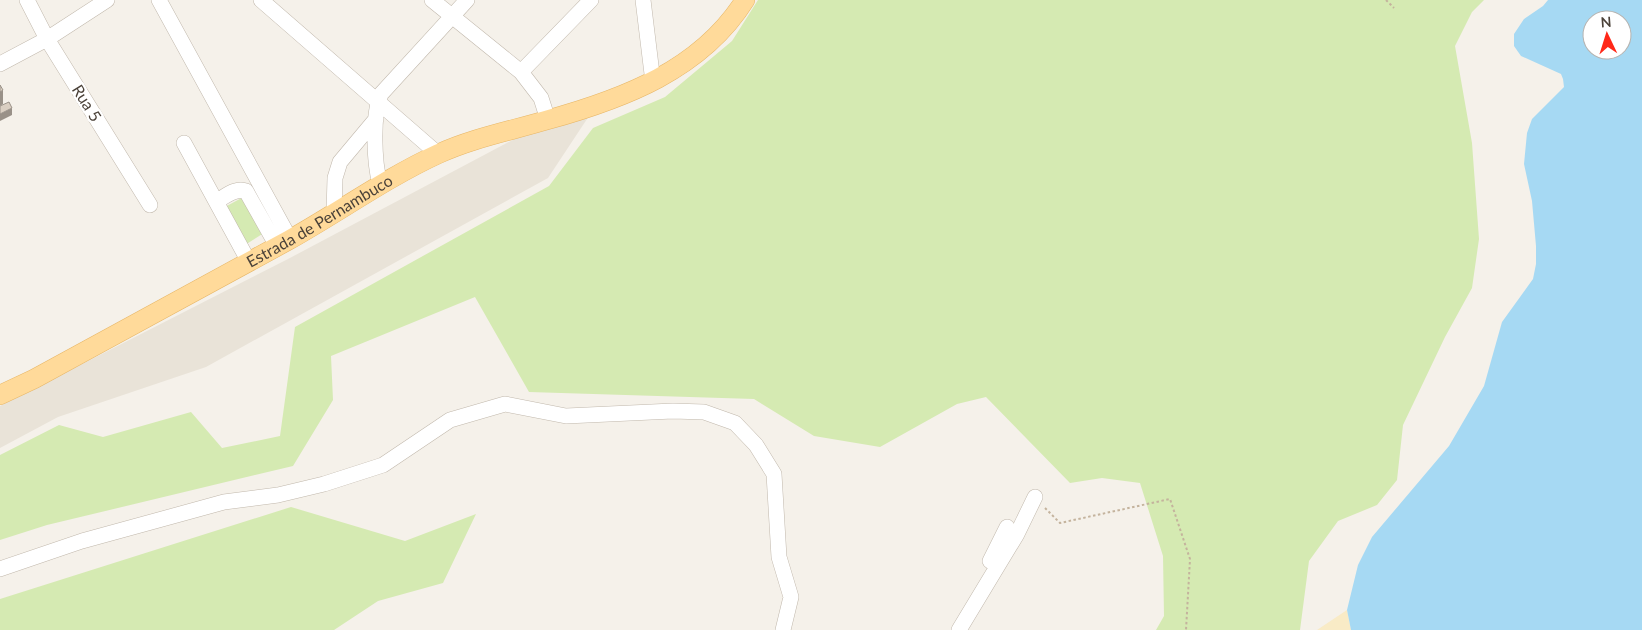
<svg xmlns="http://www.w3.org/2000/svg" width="1642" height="630" viewBox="0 0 1642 630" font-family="Lato,sans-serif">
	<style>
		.residential { fill: #e9e3d8 }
		.green { fill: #d5eab2 }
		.sand { fill: #f9ebc6 }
		.water { fill: #a6d9f3; fill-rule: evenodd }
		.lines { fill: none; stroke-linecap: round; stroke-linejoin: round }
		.minor-casing { stroke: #c1b8ac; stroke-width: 16 }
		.major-casing { stroke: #e7b666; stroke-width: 20 }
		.path { stroke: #c4b39d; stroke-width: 2; stroke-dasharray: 2.5 2.5; stroke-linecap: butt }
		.minor { stroke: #fff; stroke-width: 15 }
		.major { stroke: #ffda9a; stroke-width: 19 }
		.shaded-wall { fill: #999188 }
		.building { fill: #dacfc2; stroke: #999188 }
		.labels { text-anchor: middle; stroke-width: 4.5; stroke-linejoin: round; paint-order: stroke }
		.street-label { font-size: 16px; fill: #4a4138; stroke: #fff }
	</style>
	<rect width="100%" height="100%" fill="#f5f1ea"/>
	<!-- residential -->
	<path class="residential" d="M589,116l-41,62 -342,189 -148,50 -58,31v-42l288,-147 234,-124z"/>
	<!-- green -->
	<path class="green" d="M758,0h726l-12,12 -17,34 17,97 7,96 -7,49 -27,49 -42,88 -6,55 -20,25 -39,16 -29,40 -9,69h-144l8,-14 -1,-60 -23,-73 -38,-5 -32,5 -84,-86 -29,7 -77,43 -66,-11 -60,-37 -225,-7 -54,-95 -144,59 2,44 -40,66 -246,59 -47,15v-85l59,-30 44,12 88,-25 31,36 58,-12 15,-109 254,-141 44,-58 72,-31 67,-56z
		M247,195l20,36 -22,14 -20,-38z
		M291,507l114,34 71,-27 -33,69 -65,18 -44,29h-334v-31z"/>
	<!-- sand -->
	<path class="sand" d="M1347,610l4,20h-34z"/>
	<!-- water -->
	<path class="water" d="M1548,0h94v630h-291l-4,-20 11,-45 14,-28 77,-91 35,-60 18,-64 31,-43 3,-15v-18l-4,-45 -8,-37 3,-31 5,-14 32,-32 -1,-8 -2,-5 -40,-18 -7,-10v-12l10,-15 19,-13zM1592,20h30v30h-30z"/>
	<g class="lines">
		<!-- minor casing -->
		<g class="minor-casing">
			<path id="minor" d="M27,0l20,39 103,166
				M159,0l131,239
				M261,0l177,154
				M432,0l89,72 20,26 7,22
				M643,0l10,82
				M0,64l47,-25 60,-39
				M521,72l70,-72
				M184,143l65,119
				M380,184c-6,-22 -8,-68 1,-90l86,-94
				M217,201c9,-5 19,-14 29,-10l31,55
				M334,212l1,-34 5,-16 36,-43
				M990,561l17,-34
				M0,569l82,-28 142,-39 54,-7 46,-11 59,-19 67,-45 55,-16 61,12 107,-5 31,1 31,11 21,22 18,29 5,83 12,40 -8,33
				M959,630l58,-96 18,-37"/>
		</g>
		<!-- major casing -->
		<g class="major-casing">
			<g id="major">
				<path id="s1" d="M0,395l34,-16c85,-47 170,-92 255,-139 50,-28 97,-62 149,-86 35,-16 72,-23 109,-34 76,-21 154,-50 198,-120"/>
			</g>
		</g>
		<!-- path -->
		<path class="path" d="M1386,0l8,8
			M1045,508l15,15 110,-24 20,60 -4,71"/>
		<!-- minor -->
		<use href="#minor" class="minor"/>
		<!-- major -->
		<use href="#major" class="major"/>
	</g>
	<!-- shaded-wall -->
	<path class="shaded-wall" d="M3,90v14l-3,2v-14z
		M12,108v7l-12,6v-7z"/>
	<!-- building -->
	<path class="building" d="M0,85l3,5 -3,2z
		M9,102l3,6 -12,6v-8z"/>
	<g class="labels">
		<!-- street labels -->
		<g class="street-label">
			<text transform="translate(87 103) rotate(58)" y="6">Rua 5</text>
			<text dy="6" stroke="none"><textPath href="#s1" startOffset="364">Estrada de Pernambuco</textPath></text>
		</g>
	</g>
	<!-- north arrow -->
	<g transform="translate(1607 35) rotate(356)"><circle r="24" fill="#ffffff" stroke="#b7b3af"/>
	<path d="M0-4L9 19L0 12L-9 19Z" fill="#ff2818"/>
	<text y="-8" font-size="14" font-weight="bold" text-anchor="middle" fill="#4a4138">N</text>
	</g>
</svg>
